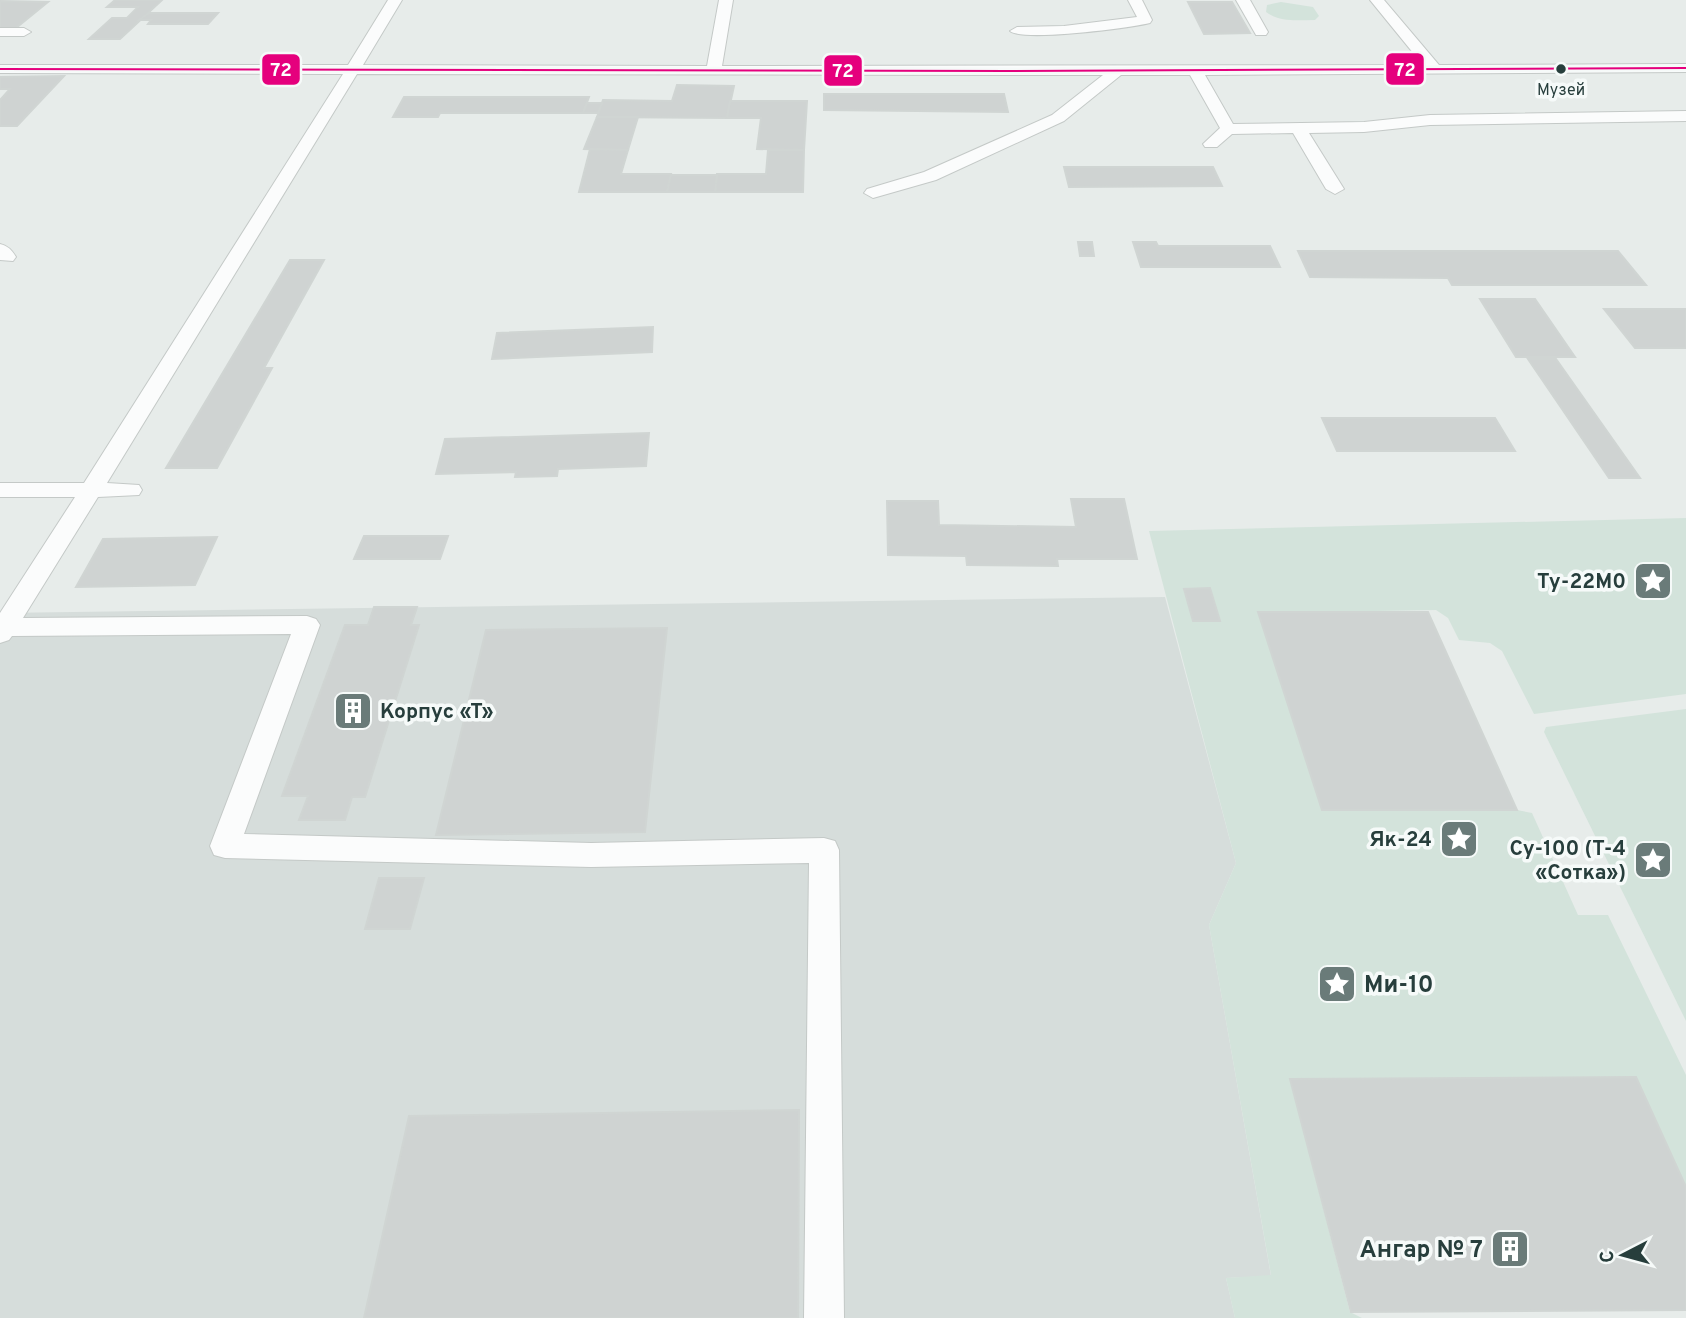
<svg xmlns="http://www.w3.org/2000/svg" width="1686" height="1318" font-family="Overpass,sans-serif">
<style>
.built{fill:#d6dddb}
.green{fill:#d3e3db}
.building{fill:#cfd3d2;stroke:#d0d5d3;stroke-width:2}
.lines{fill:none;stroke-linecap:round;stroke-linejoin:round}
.minor-casing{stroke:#c4c9c7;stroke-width:2}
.minor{fill:#fbfcfc;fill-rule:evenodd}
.bus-1-casing{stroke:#f6faf9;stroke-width:5}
.bus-1{fill:#e5007d;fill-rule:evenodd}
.bus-dot{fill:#273e3c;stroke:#f6faf9;stroke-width:2.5}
.labels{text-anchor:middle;stroke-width:7;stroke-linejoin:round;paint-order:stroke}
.far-bus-label{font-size:16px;fill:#273e3c;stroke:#f6faf9}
.poi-label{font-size:21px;font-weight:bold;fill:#273e3c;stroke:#f6faf9;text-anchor:end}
.near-poi-label{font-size:24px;font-weight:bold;fill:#273e3c;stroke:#f6faf9;text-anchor:start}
.line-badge{stroke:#f6faf9;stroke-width:2.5}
.badge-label{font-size:19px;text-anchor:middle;font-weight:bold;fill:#fff}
</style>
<rect width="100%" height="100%" fill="#e7ecea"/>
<path class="built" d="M 1165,597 L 1236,863 L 1209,925 L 1271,1276 L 1226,1278 L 1235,1318 L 0,1318 L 0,613 Z"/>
<g class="green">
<path d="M 1281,2 L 1313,7 L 1319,16 L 1315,20 C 1298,20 1281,23 1266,12 L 1267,5 Z"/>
<path d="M 1686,518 L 1686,694 L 1534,714 L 1502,651 L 1490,643 L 1459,640 L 1448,618 L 1436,610 L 1259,613 L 1322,810 L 1517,810 L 1532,813 L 1578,915 L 1608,915 L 1686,1075 L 1686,1187 L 1636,1077 L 1290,1079 L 1350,1312 L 1362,1318 L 1235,1318 L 1226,1278 L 1271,1275 L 1209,925 L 1236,863 L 1149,531 Z"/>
<path d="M 1686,709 L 1686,1021 L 1544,732 L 1546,727 Z"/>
</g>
<g class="building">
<path d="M 115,0 L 162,0 L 120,39 L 89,39 L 112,18 L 127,18 L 138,7 L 107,7 Z"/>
<path d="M 0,1 L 48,2 L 16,28 L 0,28 Z"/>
<path d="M 1188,2 L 1232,2 L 1250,33 L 1204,34 Z"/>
<path d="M 149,13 L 218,13 L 208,24 L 148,24 L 151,20 L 139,20 Z"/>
<path d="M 64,76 L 17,126 L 0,126 L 0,100 L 10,89 L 0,89 L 0,77 Z"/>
<path d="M 677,85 L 734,86 L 727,118 L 597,117 L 603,100 L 672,101 Z"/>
<path d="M 824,94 L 1004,94 L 1008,112 L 824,110 Z"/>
<path d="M 404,97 L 589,97 L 583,113 L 440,113 L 438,117 L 393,117 Z"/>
<path d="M 730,101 L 807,101 L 804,150 L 757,149 L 761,118 L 727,118 Z"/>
<path d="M 587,103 L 602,103 L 598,113 L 583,113 Z"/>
<path d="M 597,117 L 638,117 L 628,150 L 584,149 Z"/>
<path d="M 590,149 L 628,150 L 621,174 L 671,174 L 667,192 L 579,192 Z"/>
<path d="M 768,150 L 804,150 L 803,192 L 715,192 L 717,174 L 766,174 Z"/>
<path d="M 1064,167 L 1213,167 L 1222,186 L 1069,187 Z"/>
<path d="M 671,175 L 717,175 L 715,192 L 667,192 Z"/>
<path d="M 1078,242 L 1092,242 L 1094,256 L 1080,256 Z"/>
<path d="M 1133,242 L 1156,242 L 1158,246 L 1270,246 L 1280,267 L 1141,267 Z"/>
<path d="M 1298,251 L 1618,251 L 1646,285 L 1452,285 L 1448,278 L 1310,277 Z"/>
<path d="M 290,260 L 324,260 L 264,368 L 272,368 L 217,468 L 166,468 Z"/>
<path d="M 1480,299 L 1535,299 L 1575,357 L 1516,357 Z"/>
<path d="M 1604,309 L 1686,309 L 1686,348 L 1635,348 Z"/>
<path d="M 653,327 L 652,352 L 492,359 L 497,333 Z"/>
<path d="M 1528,359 L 1556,359 L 1640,478 L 1609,478 Z"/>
<path d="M 1322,418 L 1495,418 L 1515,451 L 1337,451 Z"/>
<path d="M 649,433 L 646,466 L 558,469 L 557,476 L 515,477 L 516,472 L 436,474 L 445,439 Z"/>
<path d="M 1071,499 L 1124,499 L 1137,559 L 1057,559 L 1058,566 L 967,565 L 966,556 L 888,555 L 887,501 L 938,501 L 939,525 L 1076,527 Z"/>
<path d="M 364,536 L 448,536 L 440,559 L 354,559 Z"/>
<path d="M 217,537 L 195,585 L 76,587 L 103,539 Z"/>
<path d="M 1210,588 L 1220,621 L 1193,621 L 1184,589 Z"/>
<path d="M 374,607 L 417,607 L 411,625 L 419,625 L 365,797 L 352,797 L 345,820 L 299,820 L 308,796 L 282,796 L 345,625 L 368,625 Z"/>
<path d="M 1258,612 L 1428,612 L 1517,810 L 1322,810 Z"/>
<path d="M 667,628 L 645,832 L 436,835 L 486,630 Z"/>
<path d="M 379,878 L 424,878 L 410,929 L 365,929 Z"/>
<path d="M 1636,1077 L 1686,1187 L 1686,1310 L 1351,1312 L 1290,1079 Z"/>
<path d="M 799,1110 L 798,1318 L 364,1318 L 409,1116 Z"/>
</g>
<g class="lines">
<defs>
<g id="minor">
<path d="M 388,0 L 402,0 L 363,65 L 707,66 L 719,0 L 733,0 L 722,66 L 1423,65 L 1370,0 L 1384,0 L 1439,65 L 1686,64 L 1686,72 L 1205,75 L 1233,124 L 1364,122 L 1430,115 L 1686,111 L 1686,121 L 1430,125 L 1364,132 L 1309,133 L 1344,189 L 1335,194 L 1326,189 L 1293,133 L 1232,134 L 1217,147 L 1205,147 L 1203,144 L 1220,128 L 1190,75 L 1121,75 L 1064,121 L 936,180 L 873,198 L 864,193 L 867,189 L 924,172 L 1052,115 L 1103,75 L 357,74 L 107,483 L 139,485 L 142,490 L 139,495 L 98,497 L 23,618 L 307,616 L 316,619 L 320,625 L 244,834 L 591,843 L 824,838 L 835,841 L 839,850 L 844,1318 L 804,1318 L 809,863 L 591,867 L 225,858 L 214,855 L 210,846 L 291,634 L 12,636 L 9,640 L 0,643 L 0,613 L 75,497 L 0,497 L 0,483 L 84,483 L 343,74 L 0,73 L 0,65 L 348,65 Z"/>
<path d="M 1128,0 L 1142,0 L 1152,20 L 1150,23 C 1129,28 1023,42 1010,31 L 1017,27 L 1064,26 L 1137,17 Z"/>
<path d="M 1236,0 L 1250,0 L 1268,32 L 1266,35 L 1256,35 Z"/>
<path d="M 0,28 L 24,28 L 31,32 L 24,36 L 0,36 Z"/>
<path d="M 0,244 C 8,246 12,250 16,257 L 13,261 L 0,260 Z"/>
</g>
</defs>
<use href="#minor" class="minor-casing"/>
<use href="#minor" class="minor"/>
<defs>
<path id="bus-1" d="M 1686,67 L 1686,69 L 1011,72 L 0,70 L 0,68 L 1011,70 Z"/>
</defs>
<use href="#bus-1" class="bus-1-casing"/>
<use href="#bus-1" class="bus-1"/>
</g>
<defs>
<symbol id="sight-square" viewBox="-11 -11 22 22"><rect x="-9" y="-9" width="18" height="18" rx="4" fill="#6a7b79" stroke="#f6faf9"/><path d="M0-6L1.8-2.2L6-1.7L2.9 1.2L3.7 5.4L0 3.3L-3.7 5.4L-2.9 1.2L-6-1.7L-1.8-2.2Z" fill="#fff"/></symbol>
<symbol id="building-square" viewBox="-11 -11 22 22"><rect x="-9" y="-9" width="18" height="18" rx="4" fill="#6a7b79" stroke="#f6faf9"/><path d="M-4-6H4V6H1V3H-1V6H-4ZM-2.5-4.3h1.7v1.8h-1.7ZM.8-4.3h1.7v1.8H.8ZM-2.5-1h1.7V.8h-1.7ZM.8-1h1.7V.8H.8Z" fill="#fff"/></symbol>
</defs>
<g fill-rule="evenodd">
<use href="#sight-square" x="1631" y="559" width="44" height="44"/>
<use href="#building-square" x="331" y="689" width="44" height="44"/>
<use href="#sight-square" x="1437" y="817" width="44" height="44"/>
<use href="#sight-square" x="1631" y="838" width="44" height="44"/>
<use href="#sight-square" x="1315" y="962" width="44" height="44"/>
<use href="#building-square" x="1488" y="1227" width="44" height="44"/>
</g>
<circle class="bus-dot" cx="1561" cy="69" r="6"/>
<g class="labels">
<g class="far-bus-label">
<text x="1561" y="95">Музей</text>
</g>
<g class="poi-label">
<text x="1626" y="588">Ту-22М0</text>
<text x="380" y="718" text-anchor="start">Корпус «Т»</text>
<text x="1432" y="846">Як-24</text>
<text x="1626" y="855">Су-100 (Т-4<tspan x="1626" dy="24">«Сотка»)</tspan></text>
</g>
<g class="near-poi-label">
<text x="1364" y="992">Ми-10</text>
<text x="1483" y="1257" text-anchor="end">Ангар № 7</text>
</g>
</g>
<g class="line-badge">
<rect x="1385" y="52" width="40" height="34" rx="7" fill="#e5007d"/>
<rect x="261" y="53" width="40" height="33" rx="7" fill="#e5007d"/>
<rect x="823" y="54" width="40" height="33" rx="7" fill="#e5007d"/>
</g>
<g class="badge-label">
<text x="1405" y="76">72</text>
<text x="281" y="76">72</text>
<text x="843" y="77">72</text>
</g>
<g transform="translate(1623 1255) rotate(264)" stroke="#f6faf9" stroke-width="5" paint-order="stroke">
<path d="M0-5L12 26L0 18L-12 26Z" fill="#273e3c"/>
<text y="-10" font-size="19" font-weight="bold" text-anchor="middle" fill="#273e3c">С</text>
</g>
</svg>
